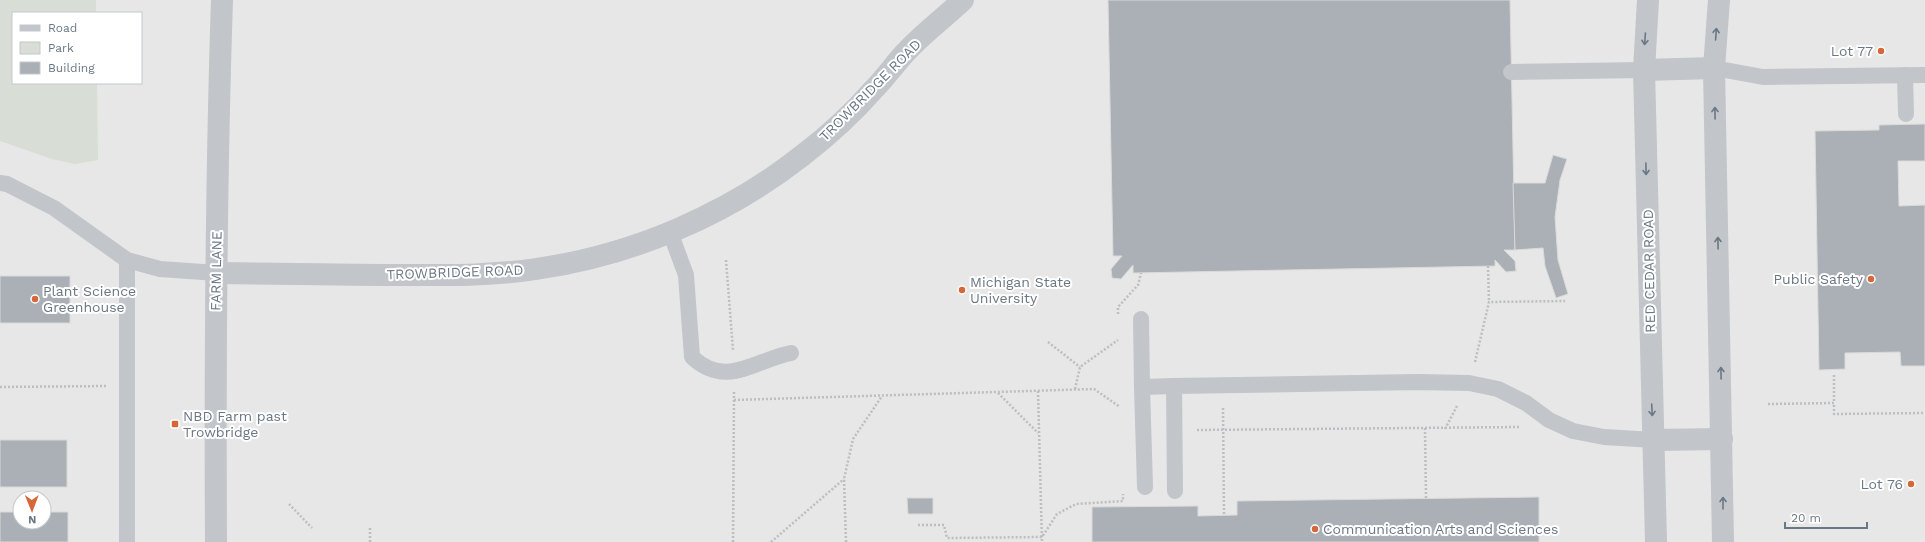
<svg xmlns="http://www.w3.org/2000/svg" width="1925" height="542" font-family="'Work Sans',sans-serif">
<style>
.built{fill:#e6e7e6;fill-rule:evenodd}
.green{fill:#d8ddd5}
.building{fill:#aab0b6;stroke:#dadad8}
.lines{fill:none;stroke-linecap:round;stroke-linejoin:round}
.path{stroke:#bcbec1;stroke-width:2.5;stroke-dasharray:2 2;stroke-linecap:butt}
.service{stroke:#c2c5c9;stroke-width:16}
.minor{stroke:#c2c5c9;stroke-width:22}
.tertiary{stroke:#c2c5c9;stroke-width:22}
.oneway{stroke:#6a7784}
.poi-dot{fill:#d56839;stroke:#fff;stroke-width:1.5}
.labels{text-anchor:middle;stroke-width:4;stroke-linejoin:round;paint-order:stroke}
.poi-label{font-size:14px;fill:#6a7784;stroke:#fff;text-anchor:start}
.street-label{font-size:14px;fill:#6a7784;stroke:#fff}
</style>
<rect width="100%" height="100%" fill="#f8f8f6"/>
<path class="built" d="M 0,0 L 1925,0 L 1925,542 L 0,542 ZM 13,13 L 141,13 L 141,83 L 13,83 ZM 20,498 L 44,498 L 44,522 L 20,522 Z"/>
<path class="green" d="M 0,0 L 96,0 L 96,13 L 13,13 L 13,83 L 97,83 L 98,160 L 75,164 L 52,159 L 0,141 Z"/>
<g class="building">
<path d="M 1108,0 L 1510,0 L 1515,250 L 1504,250 L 1515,261 L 1516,271 L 1506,272 L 1495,260 L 1495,266 L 1133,273 L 1133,265 L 1121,279 L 1112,278 L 1111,269 L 1122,256 L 1113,256 Z"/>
<path d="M 1925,124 L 1925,161 L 1898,161 L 1899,206 L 1925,205 L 1925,366 L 1901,366 L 1900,352 L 1845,353 L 1845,369 L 1819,370 L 1815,131 L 1879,130 L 1879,125 Z"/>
<path d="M 1553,155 L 1567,159 L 1560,180 L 1555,217 L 1558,260 L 1568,294 L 1556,298 L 1545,266 L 1543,248 L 1515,250 L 1513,183 L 1545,183 Z"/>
<rect x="0" y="276" width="70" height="47"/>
<rect x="0" y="440" width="67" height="47"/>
<path d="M 1539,497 L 1539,542 L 1092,542 L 1092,507 L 1198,506 L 1198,516 L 1237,515 L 1237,501 Z"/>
<path d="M 907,498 L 933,498 L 933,514 L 908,514 Z"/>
<path d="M 0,512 L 20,512 L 20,522 L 44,522 L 44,512 L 68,512 L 68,542 L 0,542 Z"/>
</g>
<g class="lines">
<g class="path">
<path d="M 726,260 L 733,350"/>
<path d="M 1488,266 L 1489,302"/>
<path d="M 1118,314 L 1118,307 L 1138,285 L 1141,273"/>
<path d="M 1048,342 L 1080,367"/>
<path d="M 1475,362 L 1489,302 L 1565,301"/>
<path d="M 1834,375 L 1834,403"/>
<path d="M 0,387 L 106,386"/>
<path d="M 1075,389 L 1080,367 L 1118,340"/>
<path d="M 1038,391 L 1042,542"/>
<path d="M 998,393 L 1038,433"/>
<path d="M 734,400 L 1094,389 L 1120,407"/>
<path d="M 1768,404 L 1834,403 L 1834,414 L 1925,413"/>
<path d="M 1223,408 L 1224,516"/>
<path d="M 1425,428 L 1426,498"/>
<path d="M 1445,429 L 1457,406"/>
<path d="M 1197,430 L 1519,427"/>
<path d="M 289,504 L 312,528"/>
<path d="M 918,525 L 944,525 L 947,538 L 1042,537 L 1057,514 L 1076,504 L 1123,501 L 1123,494"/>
<path d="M 370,542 L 370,527"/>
<path d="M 733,542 L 734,392"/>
<path d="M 771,542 L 844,479"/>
<path d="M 846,542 L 844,479 L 853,439 L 882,396"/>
</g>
<g class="service">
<path d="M 1714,68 L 1763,77 L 1925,75"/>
<path d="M 1511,72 L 1644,70"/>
<path d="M 1905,75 L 1906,114"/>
<path d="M 0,183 L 7,184 L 54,208 L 127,260 L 160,269 L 217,273"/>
<path d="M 670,232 L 686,275 L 692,357 C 726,389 755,360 791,353"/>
<path d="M 1141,319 L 1142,387 L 1174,386"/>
<path d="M 1142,387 L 1145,487"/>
<path d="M 1175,491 L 1174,386 L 1417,382 L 1469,383 L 1498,389 L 1526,403 L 1549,420 L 1573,431 L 1604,437 L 1654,440"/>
<path d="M 127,542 L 127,260"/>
</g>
<path class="minor" d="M 217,273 C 277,274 337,275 398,275 C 444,275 490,276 536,269 C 633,255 727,215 803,155 C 829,135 853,113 874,89 C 885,78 894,65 904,54 C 922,34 944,18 963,0"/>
<g class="tertiary">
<path d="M 1648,0 L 1644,70 L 1656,542"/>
<path d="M 1719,0 L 1714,68 L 1723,542"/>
<path d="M 1644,70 L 1714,68"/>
<path d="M 1654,440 L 1722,439"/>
<path d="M 216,542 C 215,361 216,181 222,0"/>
</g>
</g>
<defs><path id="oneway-shaft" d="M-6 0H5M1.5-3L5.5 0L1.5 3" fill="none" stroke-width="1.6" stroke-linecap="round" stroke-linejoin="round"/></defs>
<g class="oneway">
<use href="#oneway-shaft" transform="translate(1716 34) rotate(-86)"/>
<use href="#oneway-shaft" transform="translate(1645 39) rotate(94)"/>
<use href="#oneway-shaft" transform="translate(1715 113) rotate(-91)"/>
<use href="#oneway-shaft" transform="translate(1646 169) rotate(89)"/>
<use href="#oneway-shaft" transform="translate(1718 243) rotate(-91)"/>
<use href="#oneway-shaft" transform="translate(1721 373) rotate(-91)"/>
<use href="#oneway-shaft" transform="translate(1652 410) rotate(87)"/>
<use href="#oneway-shaft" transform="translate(1723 503) rotate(-90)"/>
</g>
<g class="poi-dot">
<circle cx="1881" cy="51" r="4"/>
<circle cx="1871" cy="279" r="4"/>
<circle cx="962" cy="290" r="4"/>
<circle cx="35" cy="299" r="4"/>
<rect x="171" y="420" width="8" height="8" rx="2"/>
<circle cx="1911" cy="484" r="4"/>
<circle cx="1315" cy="529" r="4"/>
</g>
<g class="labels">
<g class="poi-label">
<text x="1873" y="56" text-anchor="end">Lot 77</text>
<text x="1863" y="284" text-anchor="end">Public Safety</text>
<text x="970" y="287">Michigan State<tspan x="970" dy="16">University</tspan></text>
<text x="43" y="296">Plant Science<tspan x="43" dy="16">Greenhouse</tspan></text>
<text x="183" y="421">NBD Farm past<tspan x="183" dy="16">Trowbridge</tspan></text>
<text x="1903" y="489" text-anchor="end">Lot 76</text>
<text x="1323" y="534">Communication Arts and Sciences</text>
</g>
<g class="street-label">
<text transform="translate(870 90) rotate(-45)" y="5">TROWBRIDGE ROAD</text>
<text transform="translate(216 271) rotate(-89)" y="5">FARM LANE</text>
<text transform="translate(1649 271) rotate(-91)" y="5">RED CEDAR ROAD</text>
<text transform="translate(455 272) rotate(-2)" y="5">TROWBRIDGE ROAD</text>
</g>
</g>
<rect x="12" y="12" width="130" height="72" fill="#ffffff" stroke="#c3c9ce"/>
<rect x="20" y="25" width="20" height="6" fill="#c2c5c9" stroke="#c3c9ce"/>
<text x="48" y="32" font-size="12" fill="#6a7784">Road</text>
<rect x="20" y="42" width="20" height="12" fill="#d8ddd5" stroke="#c3c9ce"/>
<text x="48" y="52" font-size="12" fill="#6a7784">Park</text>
<rect x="20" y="62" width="20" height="12" fill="#aab0b6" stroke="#c3c9ce"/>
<text x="48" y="72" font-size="12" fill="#6a7784">Building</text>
<g transform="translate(32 510) rotate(179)"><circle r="19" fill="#ffffff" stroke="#c3c9ce"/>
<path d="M0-3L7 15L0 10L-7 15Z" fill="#d56839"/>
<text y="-6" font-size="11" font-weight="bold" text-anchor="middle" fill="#6a7784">N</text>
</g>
<path d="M1785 522v6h82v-6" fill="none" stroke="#6a7784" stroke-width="2"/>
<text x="1791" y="522" font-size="12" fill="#6a7784" stroke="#ffffff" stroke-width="3" paint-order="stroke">20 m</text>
</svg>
